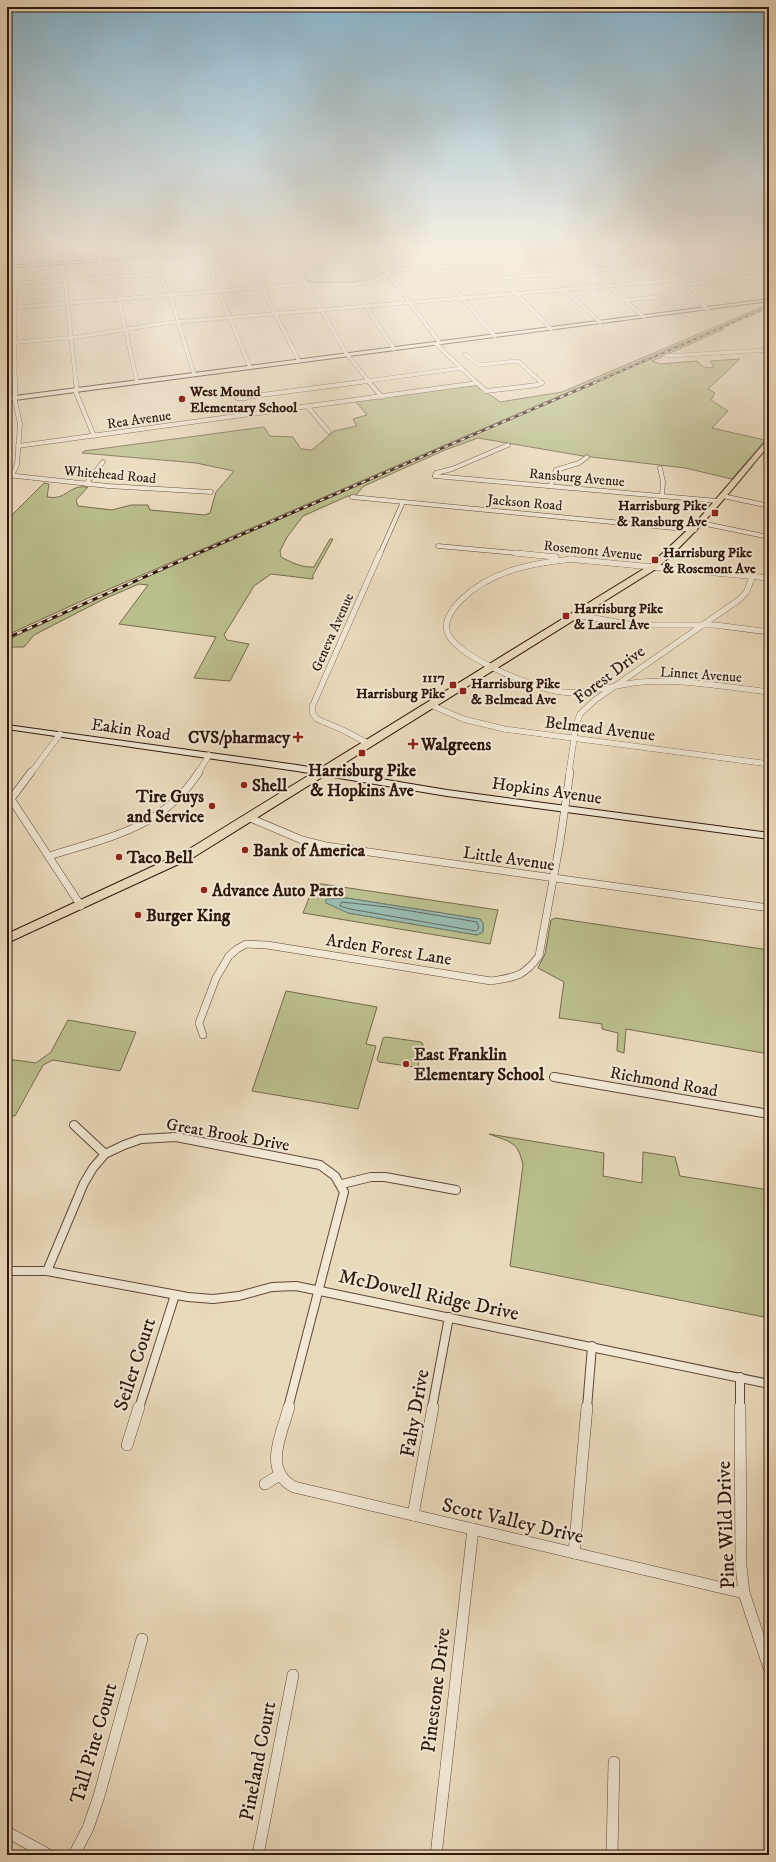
<svg xmlns="http://www.w3.org/2000/svg" width="776" height="1862" font-family="'IM FELL DW Pica',serif">
<style>
.green{fill:#bbbe8d;stroke:#756a4d;fill-rule:evenodd}
.water{fill:#98bbaf;stroke:#6e796e}
.lines{fill:none;stroke-linecap:round;stroke-linejoin:round}
.shore{stroke:#64695e;stroke-width:1}
.street-far5-casing{stroke:#5e4839;stroke-width:4}
.street-far4-casing{stroke:#5e4839;stroke-width:5}
.street-far3-casing{stroke:#5e4839;stroke-width:6}
.street-far2-casing{stroke:#5e4839;stroke-width:8}
.street-far1-casing{stroke:#5e4839;stroke-width:10}
.street-casing{stroke:#5e4839;stroke-width:12}
.secondary-casing{stroke:#2f170d;stroke-width:2}
.primary-casing{stroke:#2f170d;stroke-width:2}
.street-far5{stroke:#f1e7d3;stroke-width:3.5}
.street-far4{stroke:#f1e7d3;stroke-width:4}
.street-far3{stroke:#f1e7d3;stroke-width:5.5}
.street-far2{stroke:#f1e7d3;stroke-width:7}
.street-far1{stroke:#f1e7d3;stroke-width:8}
.street{stroke:#f1e7d3;stroke-width:11}
.secondary{fill:#f1e7d3;fill-rule:evenodd}
.primary{fill:#eadabc;fill-rule:evenodd}
.rail-far2-casing{stroke:#2f170d;stroke-width:1.5}
.rail-far1-casing{stroke:#2f170d;stroke-width:2.5}
.rail-casing{stroke:#2f170d;stroke-width:3}
.rail-far2{stroke:#f1e7d3;stroke-width:1;stroke-dasharray:3.5;stroke-linecap:butt}
.rail-far1{stroke:#f1e7d3;stroke-width:1.5;stroke-dasharray:4.5;stroke-linecap:butt}
.rail{stroke:#f1e7d3;stroke-width:2;stroke-dasharray:5.5;stroke-linecap:butt}
.poi-dot{fill:#8f2418;stroke:#f1e7d3;stroke-width:1.5}
.labels{text-anchor:middle;stroke-width:4;stroke-linejoin:round;paint-order:stroke}
.far-poi-label{font-size:14px;font-weight:bold;fill:#2f170d;stroke:#f1e7d3;text-anchor:start}
.far-street-label{font-size:14px;fill:#2f170d;stroke:#f1e7d3}
.street-label{font-size:17px;fill:#2f170d;stroke:#f1e7d3}
.poi-label{font-size:17px;font-weight:bold;fill:#2f170d;stroke:#f1e7d3;text-anchor:start}
.near-street-label{font-size:20px;fill:#2f170d;stroke:#f1e7d3}
</style>
<rect width="100%" height="100%" fill="#eadabc"/>
<filter id="stains"><feTurbulence type="fractalNoise" baseFrequency=".005" numOctaves="4"/><feColorMatrix values="0 0 0 0 .2 0 0 0 0 .09 0 0 0 0 .02 0 0 0 .5 -.17"/></filter>
<radialGradient id="worn" r=".72"><stop offset=".6" stop-color="#630" stop-opacity="0"/><stop offset="1" stop-color="#630" stop-opacity=".3"/></radialGradient>
<g class="green">
<path d="M 344,251 L 345,253 L 365,252 L 382,271 L 381,275 L 373,280 L 364,281 L 309,283 L 304,274 C 308,260 324,261 335,262 L 336,252 Z"/>
<path d="M 769,304 L 741,318 L 86,599 L 7,635 L 7,520 L 44,483 L 49,484 L 47,497 C 67,501 68,484 88,487 L 76,500 L 78,506 L 112,510 L 131,505 L 148,505 L 150,510 L 205,515 L 210,513 L 216,492 L 234,471 L 196,463 L 82,453 L 84,451 L 264,427 L 270,436 L 293,437 L 301,449 L 312,450 L 334,431 L 357,426 L 353,419 L 367,415 L 355,401 L 476,385 C 483,392 492,395 500,402 L 562,392 Z"/>
<path d="M 722,328 L 724,329 L 652,361 L 660,364 L 697,361 C 703,367 706,369 714,367 L 710,361 L 740,359 L 708,389 L 715,393 L 711,400 L 728,411 L 712,428 L 765,440 L 732,479 L 685,468 L 583,456 L 478,438 L 445,450 L 364,486 L 355,496 L 348,496 L 303,516 L 287,537 L 280,551 L 281,557 C 291,562 302,568 314,567 L 330,539 L 333,539 L 313,575 L 313,579 L 271,574 L 254,586 L 224,635 L 227,640 L 249,644 L 230,681 L 194,678 L 216,637 L 119,624 L 148,585 L 139,584 L 104,599 L 34,635 L 24,647 L 13,647 L 7,651 L 7,640 L 142,579 Z"/>
<path d="M 315,883 L 498,910 L 490,944 L 303,913 ZM 346,898 L 480,919 L 483,923 L 483,932 L 477,935 L 348,913 Z"/>
<path d="M 555,918 L 769,950 L 769,1054 L 626,1029 L 624,1053 L 617,1051 L 618,1033 L 602,1029 L 602,1024 L 559,1018 L 564,982 L 538,968 L 545,954 L 551,920 Z"/>
<path d="M 286,991 L 377,1007 L 366,1044 L 376,1046 L 358,1109 L 252,1091 Z"/>
<path d="M 68,1020 L 136,1032 L 120,1071 L 53,1060 L 43,1065 L 15,1116 L 7,1115 L 7,1059 L 36,1063 L 51,1052 Z"/>
<path d="M 386,1037 L 421,1042 L 423,1044 L 418,1066 L 415,1067 L 379,1062 L 377,1060 L 383,1038 Z"/>
<path d="M 489,1134 L 604,1153 L 603,1176 L 642,1183 L 643,1152 L 675,1157 L 680,1176 L 769,1190 L 769,1318 L 510,1266 L 523,1165 C 518,1141 510,1142 489,1134 Z"/>
</g>
<path class="water" d="M 346,898 L 480,919 L 483,923 L 483,932 L 477,935 L 348,913 L 326,903 L 326,899 Z"/>
<g class="lines">
<path class="shore" d="M 342,902 L 387,907 L 477,922 L 479,928 L 476,931 L 350,909 L 340,906 Z"/>
<defs>
<g id="street-far5">
<path d="M 103,248 L 99,261 L 102,280 L 118,296 L 137,382"/>
<path d="M 157,248 L 154,257 L 159,274 L 170,295 L 194,374"/>
<path d="M 312,248 L 317,256 L 314,261 L 302,271 L 302,277 L 346,353 L 370,383"/>
<path d="M 365,248 L 386,271 L 440,343"/>
<path d="M 419,248 L 495,336"/>
<path d="M 472,248 L 551,329"/>
<path d="M 549,248 L 593,287"/>
<path d="M 592,248 L 636,283"/>
<path d="M 259,249 L 265,262 L 257,274 L 257,277 L 299,361"/>
<path d="M 474,249 L 493,248"/>
<path d="M 207,253 L 213,269 L 214,280 L 250,367"/>
<path d="M 187,254 L 189,248"/>
<path d="M 653,257 L 746,248"/>
<path d="M 658,262 L 707,309"/>
<path d="M 744,262 L 761,276"/>
<path d="M 34,265 L 43,248"/>
<path d="M 14,267 L 15,383"/>
<path d="M 386,271 L 646,251"/>
<path d="M 668,272 L 769,259"/>
<path d="M 502,278 L 661,265"/>
<path d="M 65,281 L 76,383"/>
<path d="M 7,284 L 159,274"/>
<path d="M 351,284 L 394,349"/>
<path d="M 683,285 L 769,275"/>
<path d="M 608,286 L 644,317"/>
<path d="M 565,290 L 600,322"/>
<path d="M 625,300 L 660,297"/>
<path d="M 7,308 C 102,300 198,293 293,285 C 325,283 359,291 388,274"/>
<path d="M 7,325 L 15,324"/>
<path d="M 7,343 L 78,337 L 165,323 L 677,280"/>
<path d="M 436,344 L 477,383"/>
<path d="M 465,354 L 480,365 L 518,361 L 542,383"/>
<path d="M 666,356 L 769,350"/>
<path d="M 7,362 L 16,362"/>
<path d="M 7,380 L 16,379"/>
<path d="M 353,383 L 462,368"/>
</g>
<g id="street-far4">
<path d="M 76,382 L 77,390"/>
<path d="M 369,382 L 382,397"/>
<path d="M 476,382 L 486,391 L 537,385 L 542,383 L 540,382"/>
<path d="M 75,390 L 94,436"/>
<path d="M 243,395 L 246,398 L 237,398 Z"/>
<path d="M 246,397 L 361,382"/>
<path d="M 308,407 L 329,432"/>
<path d="M 18,446 L 477,383"/>
<path d="M 660,468 L 663,482 L 662,496"/>
<path d="M 7,475 L 108,486 L 211,492"/>
<path d="M 435,476 L 718,501"/>
<path d="M 435,476 L 436,473 L 452,469 L 508,445"/>
<path d="M 86,484 L 103,462"/>
<path d="M 7,485 L 17,465 L 20,424 L 15,401 L 15,382"/>
<path d="M 551,485 L 556,470 L 579,463 L 587,457"/>
<path d="M 723,496 L 769,506"/>
<path d="M 352,497 L 695,530"/>
<path d="M 701,523 L 769,537"/>
<path d="M 438,546 L 526,554"/>
<path d="M 380,554 L 403,502"/>
</g>
<g id="street-far3">
<path d="M 515,553 L 556,557"/>
<path d="M 568,559 L 769,578"/>
<path d="M 573,559 C 533,563 492,570 462,599 C 454,607 444,619 447,631 C 453,656 538,690 562,692 C 589,695 615,684 642,682 C 685,679 727,687 769,692"/>
<path d="M 577,615 L 633,625 L 715,625 L 769,632"/>
<path d="M 431,705 L 463,719 L 504,729 L 769,764"/>
<path d="M 369,744 L 345,731 L 317,719 L 313,714 L 312,707 L 380,553"/>
<path d="M 31,773 L 60,734"/>
<path d="M 198,773 L 209,755"/>
<path d="M 569,773 L 576,725 L 580,714 L 595,700 L 740,599 L 747,591 L 752,577"/>
</g>
<g id="street-far2">
<path d="M 31,772 L 11,799 L 81,906"/>
<path d="M 250,818 L 302,840 L 326,846 L 769,908"/>
<path d="M 49,856 C 109,837 162,829 199,772"/>
<path d="M 203,1035 L 199,1023 L 216,978 L 229,956 L 237,949 L 246,944 L 267,945 L 491,981 C 516,977 523,977 539,956 L 560,842 L 570,772"/>
</g>
<g id="street-far1">
<path d="M 554,1077 L 769,1114"/>
<path d="M 74,1125 L 105,1154"/>
<path d="M 342,1184 L 371,1177 L 385,1177 L 456,1190"/>
<path d="M 7,1271 L 47,1271 L 188,1297 L 213,1299 L 239,1296 L 272,1287 L 296,1286 L 769,1384"/>
<path d="M 47,1271 L 84,1183 L 93,1168 L 105,1154 L 124,1145 L 141,1139 L 176,1137 L 320,1165 L 335,1176 L 344,1192 L 288,1408"/>
<path d="M 740,1377 L 740,1408"/>
<path d="M 139,1408 L 175,1295"/>
<path d="M 432,1408 L 449,1317"/>
<path d="M 587,1408 L 592,1346"/>
</g>
<g id="street">
<path d="M 289,1407 C 282,1434 262,1470 294,1487 L 744,1593"/>
<path d="M 740,1407 L 741,1566 L 744,1593 L 769,1668"/>
<path d="M 127,1445 L 139,1407"/>
<path d="M 265,1484 L 278,1476"/>
<path d="M 413,1515 L 433,1407"/>
<path d="M 574,1553 L 587,1407"/>
<path d="M 7,1832 L 49,1855"/>
<path d="M 74,1855 L 88,1828 L 99,1796 L 142,1639"/>
<path d="M 258,1855 L 293,1675"/>
<path d="M 436,1855 L 473,1529"/>
<path d="M 612,1855 L 614,1762"/>
</g>
<g id="secondary">
<path d="M 263,248 L 278,248 L 7,268 L 7,266 Z"/>
<path d="M 769,299 L 769,301 L 7,401 L 7,397 Z"/>
<path d="M 7,725 L 297,765 L 447,790 L 769,833 L 769,839 L 447,796 L 297,771 L 7,729 Z"/>
</g>
<path id="primary" d="M 769,439 L 769,445 C 733,488 699,532 656,569 L 194,857 L 7,943 L 7,934 L 186,851 L 650,565 L 697,521 L 767,440 Z"/>
</defs>
<use href="#street-far5" class="street-far5-casing"/>
<use href="#street-far4" class="street-far4-casing"/>
<use href="#street-far3" class="street-far3-casing"/>
<use href="#street-far2" class="street-far2-casing"/>
<use href="#street-far1" class="street-far1-casing"/>
<use href="#street" class="street-casing"/>
<use href="#secondary" class="secondary-casing"/>
<use href="#primary" class="primary-casing"/>
<use href="#street-far5" class="street-far5"/>
<use href="#street-far4" class="street-far4"/>
<use href="#street-far3" class="street-far3"/>
<use href="#street-far2" class="street-far2"/>
<use href="#street-far1" class="street-far1"/>
<use href="#street" class="street"/>
<use href="#secondary" class="secondary"/>
<use href="#primary" class="primary"/>
<defs>
<path id="rail-far2" d="M 594,383 L 769,307"/>
<path id="rail-far1" d="M 196,554 L 596,382"/>
<path id="rail" d="M 7,638 L 198,553"/>
</defs>
<use href="#rail-far2" class="rail-far2-casing"/>
<use href="#rail-far1" class="rail-far1-casing"/>
<use href="#rail" class="rail-casing"/>
<use href="#rail-far2" class="rail-far2"/>
<use href="#rail-far1" class="rail-far1"/>
<use href="#rail" class="rail"/>
</g>
<linearGradient id="sky" x2="0" y2="1"><stop stop-color="#88b7d1"/><stop offset="0.49" stop-color="#f6eee1"/><stop offset="1" stop-color="#f6eee1" stop-opacity="0"/></linearGradient>
<rect width="776" height="508" fill="url(#sky)"/>
<g class="poi-dot">
<circle cx="182" cy="399" r="4"/>
<rect x="711" y="509" width="8" height="8" rx="2"/>
<rect x="651" y="556" width="8" height="8" rx="2"/>
<rect x="562" y="612" width="8" height="8" rx="2"/>
<rect x="449" y="681" width="8" height="8" rx="2"/>
<rect x="459" y="687" width="8" height="8" rx="2"/>
<path d="M296 731h4v4h4v4h-4v4h-4v-4h-4v-4h4z"/>
<path d="M411 738h4v4h4v4h-4v4h-4v-4h-4v-4h4z"/>
<rect x="358" y="749" width="8" height="8" rx="2"/>
<circle cx="244" cy="785" r="4"/>
<circle cx="212" cy="806" r="4"/>
<circle cx="245" cy="850" r="4"/>
<circle cx="119" cy="857" r="4"/>
<circle cx="204" cy="890" r="4"/>
<circle cx="138" cy="915" r="4"/>
<circle cx="406" cy="1064" r="4"/>
</g>
<g class="labels">
<g class="far-poi-label">
<text x="190" y="396">West Mound<tspan x="190" dy="16">Elementary School</tspan></text>
<text x="707" y="510" text-anchor="end">Harrisburg Pike<tspan x="707" dy="16">&amp; Ransburg Ave</tspan></text>
<text x="663" y="557">Harrisburg Pike<tspan x="663" dy="16">&amp; Rosemont Ave</tspan></text>
<text x="574" y="613">Harrisburg Pike<tspan x="574" dy="16">&amp; Laurel Ave</tspan></text>
<text x="445" y="682" text-anchor="end">1117<tspan x="445" dy="16">Harrisburg Pike</tspan></text>
<text x="471" y="688">Harrisburg Pike<tspan x="471" dy="16">&amp; Belmead Ave</tspan></text>
</g>
<g class="far-street-label">
<text transform="translate(139 419) rotate(-8)" y="5">Rea Avenue</text>
<text transform="translate(110 474) rotate(5)" y="5">Whitehead Road</text>
<text transform="translate(577 477) rotate(5)" y="5">Ransburg Avenue</text>
<text transform="translate(525 502) rotate(5)" y="5">Jackson Road</text>
<text transform="translate(593 550) rotate(6)" y="5">Rosemont Avenue</text>
<text transform="translate(332 632) rotate(-66)" y="5">Geneva Avenue</text>
<text transform="translate(701 674) rotate(4)" y="5">Linnet Avenue</text>
</g>
<g class="street-label">
<text transform="translate(609 674) rotate(-37)" y="6">Forest Drive</text>
<text transform="translate(600 728) rotate(7)" y="6">Belmead Avenue</text>
<text transform="translate(131 729) rotate(8)" y="6">Eakin Road</text>
<text transform="translate(547 790) rotate(8)" y="6">Hopkins Avenue</text>
<text transform="translate(509 858) rotate(8)" y="6">Little Avenue</text>
<text transform="translate(389 949) rotate(9)" y="6">Arden Forest Lane</text>
<text transform="translate(664 1081) rotate(10)" y="6">Richmond Road</text>
<text transform="translate(228 1134) rotate(10)" y="6">Great Brook Drive</text>
</g>
<g class="poi-label">
<text x="290" y="743" text-anchor="end">CVS/pharmacy</text>
<text x="421" y="750">Walgreens</text>
<text x="362" y="776" text-anchor="middle">Harrisburg Pike<tspan x="362" dy="20">&amp; Hopkins Ave</tspan></text>
<text x="252" y="791">Shell</text>
<text x="204" y="802" text-anchor="end">Tire Guys<tspan x="204" dy="20">and Service</tspan></text>
<text x="253" y="856">Bank of America</text>
<text x="127" y="863">Taco Bell</text>
<text x="212" y="896">Advance Auto Parts</text>
<text x="146" y="921">Burger King</text>
<text x="414" y="1060">East Franklin<tspan x="414" dy="20">Elementary School</tspan></text>
</g>
<g class="near-street-label">
<text transform="translate(429 1294) rotate(12)" y="7">McDowell Ridge Drive</text>
<text transform="translate(134 1364) rotate(-72)" y="7">Seiler Court</text>
<text transform="translate(414 1413) rotate(-80)" y="7">Fahy Drive</text>
<text transform="translate(513 1520) rotate(13)" y="7">Scott Valley Drive</text>
<text transform="translate(725 1525) rotate(-92)" y="7">Pine Wild Drive</text>
<text transform="translate(435 1690) rotate(-83)" y="7">Pinestone Drive</text>
<text transform="translate(93 1743) rotate(-74)" y="7">Tall Pine Court</text>
<text transform="translate(257 1761) rotate(-79)" y="7">Pineland Court</text>
</g>
</g>
<rect width="776" height="1862" fill="none" stroke="#eadabc" stroke-width="24"/>
<rect x="8" y="8" width="760" height="1846" fill="none" stroke="#2f170d" stroke-width="2"/>
<rect x="12" y="12" width="752" height="1838" fill="none" stroke="#2f170d"/>
<rect width="100%" height="100%" filter="url(#stains)"/>
<rect width="100%" height="100%" fill="url(#worn)"/>
</svg>
